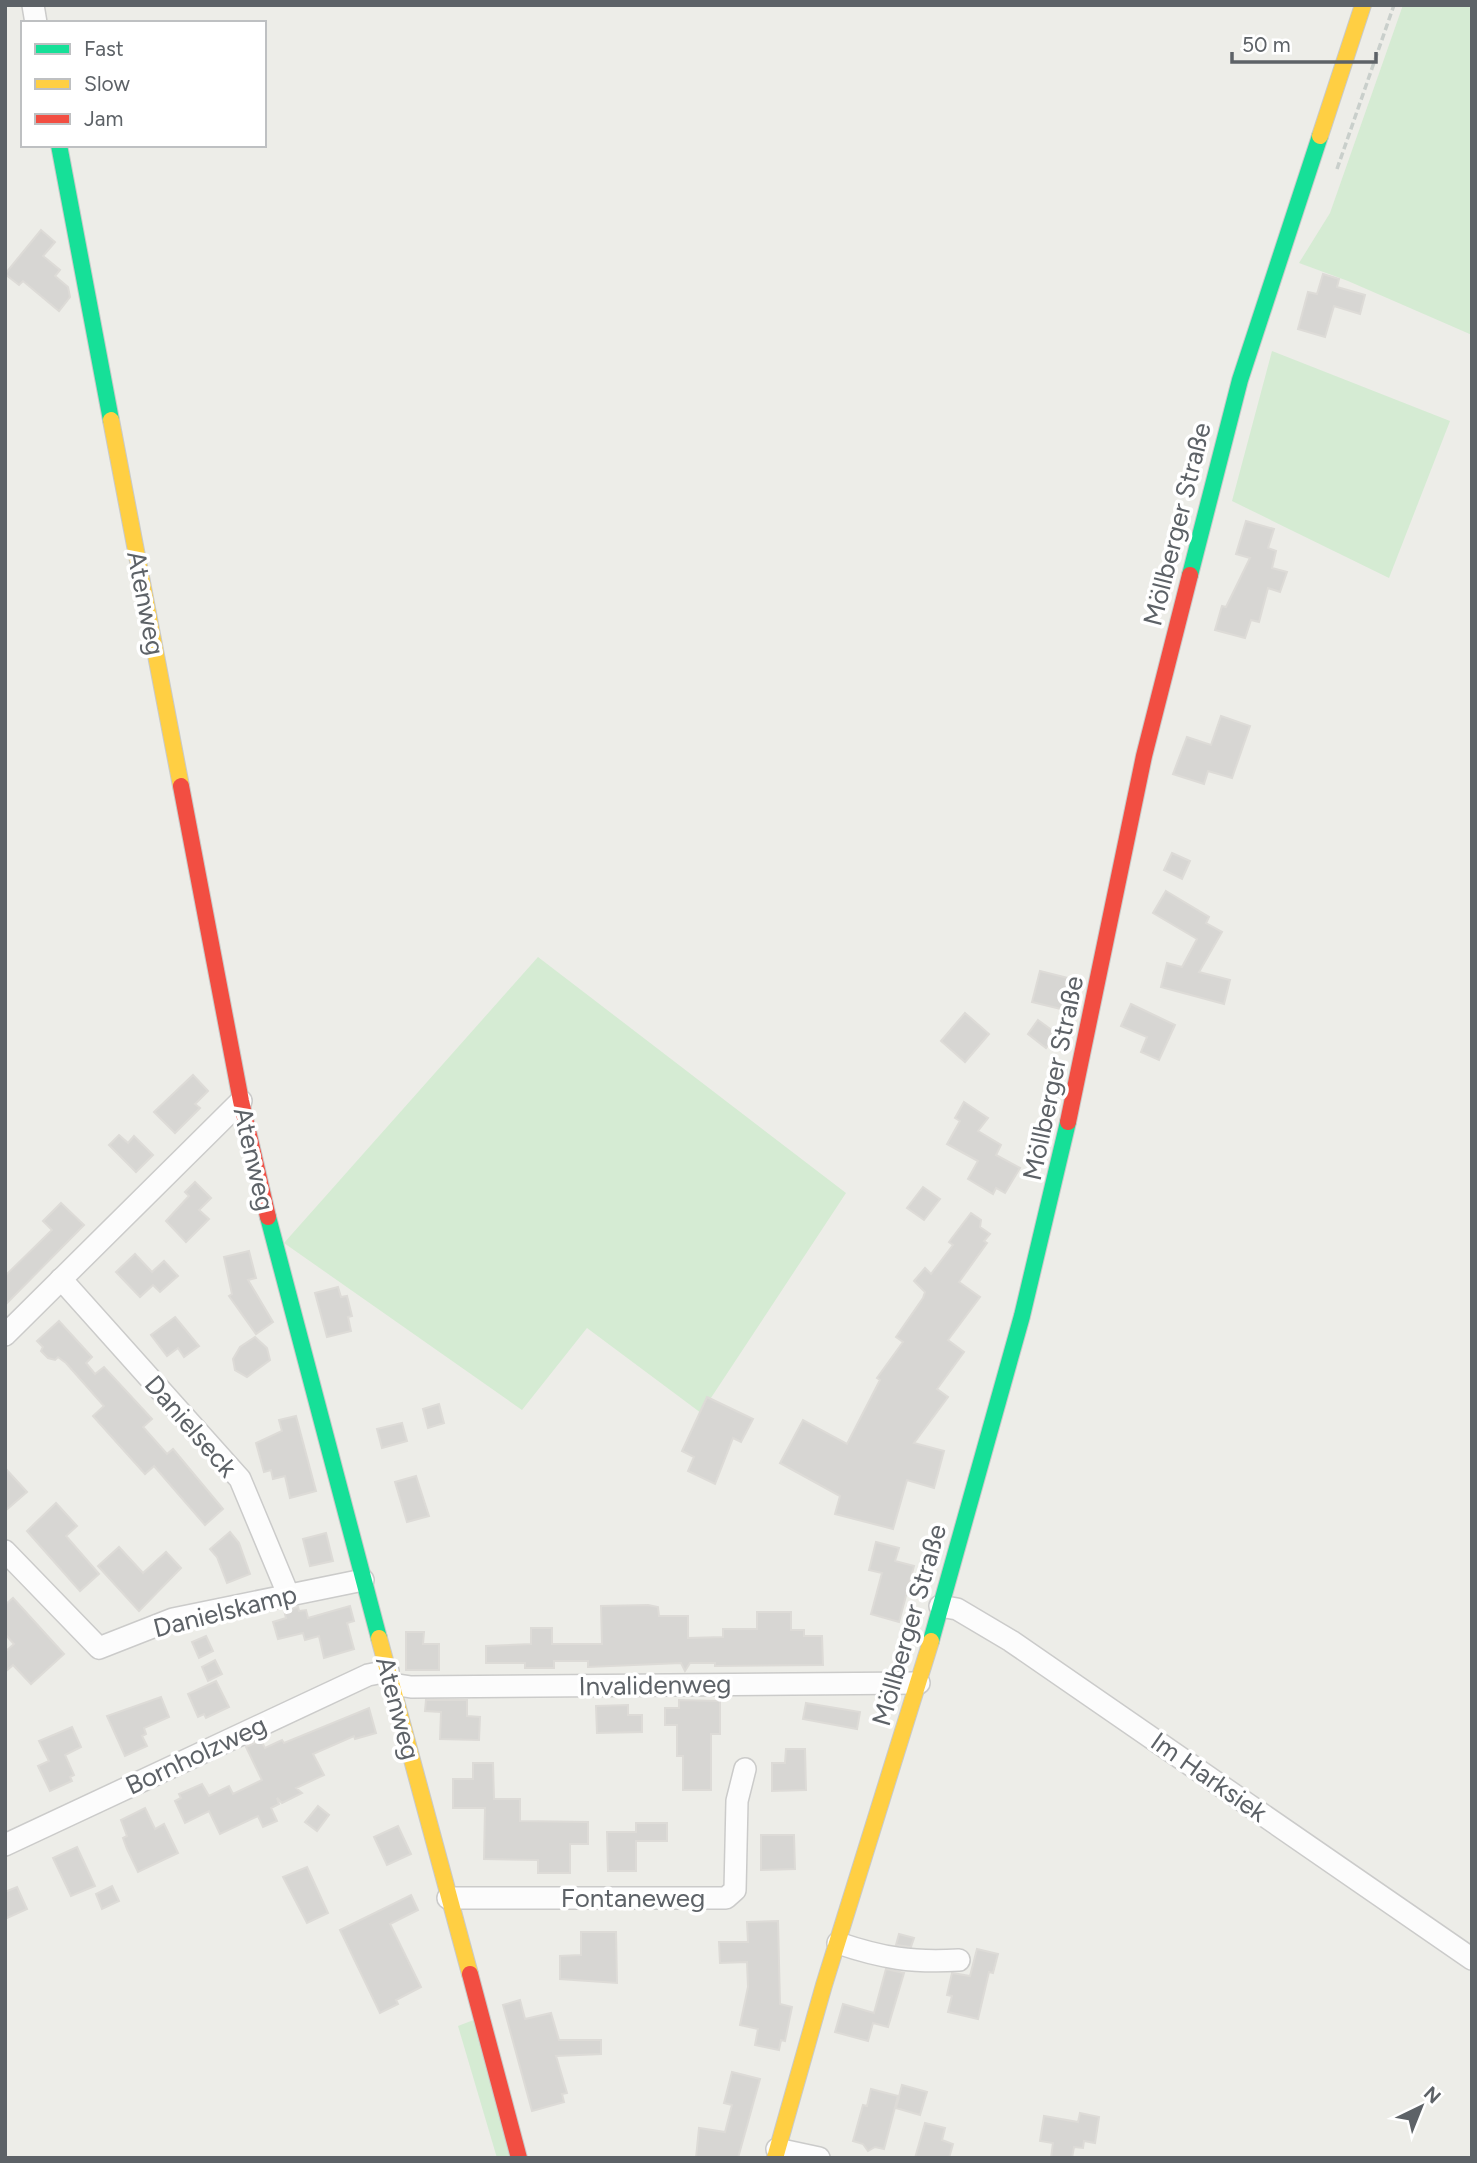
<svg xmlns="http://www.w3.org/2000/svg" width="1477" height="2163" font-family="Figtree,sans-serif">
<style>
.green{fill:#d5ebd3}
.building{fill:#d7d6d3;stroke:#dddbd7;stroke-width:2}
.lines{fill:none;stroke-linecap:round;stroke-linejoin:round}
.street-casing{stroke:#cbcbca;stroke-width:24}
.fast-casing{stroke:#c9cac9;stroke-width:18}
.slow-casing{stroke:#c9cac9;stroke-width:18}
.jam-casing{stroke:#c9cac9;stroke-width:18}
.path{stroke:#c9cfcb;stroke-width:3.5;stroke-dasharray:7 3.5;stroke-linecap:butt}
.street{stroke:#fcfcfc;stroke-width:21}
.fast{stroke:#16e098;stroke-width:16}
.slow{stroke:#ffcf43;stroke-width:16}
.jam{stroke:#f24e42;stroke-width:16}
.labels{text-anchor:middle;stroke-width:7;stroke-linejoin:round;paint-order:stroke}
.street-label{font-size:26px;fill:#5d6267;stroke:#fff}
</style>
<rect width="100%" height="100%" fill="#edede8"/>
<g class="green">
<path d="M 1403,5 L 1472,5 L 1472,335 L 1348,281 L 1299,263 L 1330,213 Z"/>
<path d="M 1272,351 L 1450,421 L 1389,578 L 1232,501 Z"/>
<path d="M 538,957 L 846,1193 L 701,1413 L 587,1328 L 522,1410 L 284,1243 Z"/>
<path d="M 484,2016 L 523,2158 L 497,2158 L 458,2026 Z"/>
</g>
<g class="building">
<path d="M 41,230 L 55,242 L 43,256 L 60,270 L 55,276 L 68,287 L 70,297 L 59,311 L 23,281 L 19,285 L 5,274 Z"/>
<path d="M 1323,274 L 1339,279 L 1337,287 L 1365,295 L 1360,314 L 1334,306 L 1325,337 L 1298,329 L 1308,292 L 1317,294 Z"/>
<path d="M 1246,521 L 1274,529 L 1268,548 L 1276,551 L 1272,568 L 1287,572 L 1280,592 L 1268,588 L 1259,622 L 1251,620 L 1245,638 L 1215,630 L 1222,606 L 1226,607 L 1250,558 L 1236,554 Z"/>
<path d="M 1221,716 L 1250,726 L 1232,778 L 1208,771 L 1204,784 L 1173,774 L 1187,737 L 1211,745 Z"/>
<path d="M 1172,853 L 1190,861 L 1182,879 L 1164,870 Z"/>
<path d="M 1166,891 L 1209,917 L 1206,923 L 1222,932 L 1199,972 L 1230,980 L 1224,1004 L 1161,987 L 1167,963 L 1182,967 L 1197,939 L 1153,913 Z"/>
<path d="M 1040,971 L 1072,979 L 1065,1010 L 1032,1002 Z"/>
<path d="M 1131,1004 L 1175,1025 L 1159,1060 L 1141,1052 L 1147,1037 L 1121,1026 Z"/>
<path d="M 965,1013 L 989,1034 L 965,1062 L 941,1041 Z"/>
<path d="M 1038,1020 L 1057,1034 L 1046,1048 L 1028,1034 Z"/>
<path d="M 193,1075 L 208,1091 L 195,1104 L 200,1108 L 175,1133 L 154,1112 Z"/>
<path d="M 964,1102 L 988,1118 L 978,1131 L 1001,1145 L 996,1155 L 1020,1168 L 1005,1193 L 996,1188 L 993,1194 L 968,1179 L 978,1161 L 947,1144 L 960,1121 L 955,1118 Z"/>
<path d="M 119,1135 L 128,1143 L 134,1136 L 153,1155 L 136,1172 L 109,1145 Z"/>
<path d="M 195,1182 L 211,1198 L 199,1210 L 209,1219 L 186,1242 L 166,1221 L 189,1196 L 185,1192 Z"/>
<path d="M 923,1187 L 940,1199 L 924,1220 L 907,1208 Z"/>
<path d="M 61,1203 L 84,1225 L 5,1305 L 5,1276 L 52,1230 L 43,1221 Z"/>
<path d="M 971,1213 L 981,1220 L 980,1227 L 990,1234 L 984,1241 L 987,1243 L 959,1282 L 980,1297 L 948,1340 L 964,1352 L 937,1389 L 948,1397 L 914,1443 L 944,1451 L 934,1488 L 907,1480 L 893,1529 L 835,1514 L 840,1496 L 780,1463 L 803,1420 L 847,1444 L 880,1380 L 877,1378 L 903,1342 L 896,1337 L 923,1298 L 925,1292 L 914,1281 L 925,1268 L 931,1274 L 953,1245 L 949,1242 Z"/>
<path d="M 249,1251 L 256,1278 L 248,1280 L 273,1322 L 256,1334 L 229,1296 L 232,1294 L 224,1257 Z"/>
<path d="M 135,1254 L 152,1272 L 164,1261 L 178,1276 L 160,1292 L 153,1285 L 140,1297 L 116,1272 Z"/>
<path d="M 338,1287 L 341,1297 L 347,1296 L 352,1316 L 348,1317 L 351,1331 L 327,1337 L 315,1293 Z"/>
<path d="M 175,1317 L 199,1346 L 184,1357 L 178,1348 L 167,1356 L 151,1335 Z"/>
<path d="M 59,1321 L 92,1357 L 86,1363 L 95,1374 L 104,1367 L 152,1419 L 143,1427 L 167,1454 L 173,1449 L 223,1509 L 205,1525 L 154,1466 L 145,1474 L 93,1416 L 104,1406 L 66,1363 L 58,1357 L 55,1360 L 48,1358 L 41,1351 L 43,1347 L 37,1341 Z"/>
<path d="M 255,1337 L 267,1348 L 270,1360 L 247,1377 L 235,1370 L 233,1359 L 240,1347 Z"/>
<path d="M 707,1397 L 753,1419 L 741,1442 L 733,1438 L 715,1484 L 688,1471 L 694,1457 L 682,1451 Z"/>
<path d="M 439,1404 L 444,1423 L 428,1428 L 423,1409 Z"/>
<path d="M 296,1416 L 316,1491 L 290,1498 L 285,1476 L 273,1479 L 271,1470 L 264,1472 L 256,1443 L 282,1431 L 279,1420 Z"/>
<path d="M 402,1423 L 407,1441 L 382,1448 L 377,1429 Z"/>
<path d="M 5,1468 L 27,1492 L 5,1511 Z"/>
<path d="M 416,1476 L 429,1516 L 407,1522 L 395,1482 Z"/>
<path d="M 56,1503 L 77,1526 L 66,1536 L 99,1574 L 80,1591 L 27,1531 Z"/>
<path d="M 230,1532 L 239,1543 L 250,1574 L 227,1583 L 217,1557 L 210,1549 Z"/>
<path d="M 326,1533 L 333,1561 L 310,1566 L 303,1539 Z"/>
<path d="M 876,1542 L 899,1548 L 895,1561 L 914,1566 L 899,1622 L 871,1614 L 882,1573 L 869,1570 Z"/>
<path d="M 119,1547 L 143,1573 L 166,1552 L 181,1568 L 139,1611 L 98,1566 Z"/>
<path d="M 13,1598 L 64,1654 L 31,1684 L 13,1665 L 5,1672 L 5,1652 L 14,1644 L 5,1634 L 5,1605 Z"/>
<path d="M 648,1605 L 658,1607 L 659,1616 L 688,1616 L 688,1638 L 723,1637 L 723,1629 L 757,1629 L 757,1612 L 791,1612 L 791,1630 L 804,1630 L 804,1636 L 822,1636 L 823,1665 L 715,1666 L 715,1663 L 690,1663 L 685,1671 L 681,1663 L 588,1667 L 588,1661 L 554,1661 L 554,1668 L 525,1668 L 525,1663 L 486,1663 L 486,1646 L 531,1644 L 531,1628 L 552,1628 L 552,1644 L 602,1644 L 601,1606 Z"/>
<path d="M 350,1606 L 354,1621 L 347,1623 L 354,1649 L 324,1658 L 319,1636 L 305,1640 L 303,1633 L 278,1639 L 273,1622 L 286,1618 L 284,1610 L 298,1607 L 299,1611 L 306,1610 L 308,1618 Z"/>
<path d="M 406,1632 L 424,1632 L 423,1644 L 439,1644 L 439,1670 L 406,1670 Z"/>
<path d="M 206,1636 L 213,1651 L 199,1658 L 192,1642 Z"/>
<path d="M 215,1660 L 222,1674 L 208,1681 L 202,1667 Z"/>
<path d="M 216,1681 L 229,1707 L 206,1718 L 204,1714 L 198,1717 L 188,1694 Z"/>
<path d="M 161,1697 L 169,1717 L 144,1728 L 146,1734 L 142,1736 L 147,1746 L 125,1756 L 107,1716 Z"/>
<path d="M 426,1700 L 467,1700 L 467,1716 L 480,1717 L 479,1740 L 440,1739 L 441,1712 L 425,1711 Z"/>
<path d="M 679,1700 L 720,1701 L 720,1734 L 711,1734 L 711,1790 L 683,1790 L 683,1756 L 677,1756 L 677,1725 L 665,1725 L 665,1708 L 679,1708 Z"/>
<path d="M 806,1703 L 860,1712 L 857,1729 L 803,1719 Z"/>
<path d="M 628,1705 L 628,1715 L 642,1715 L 642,1732 L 597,1733 L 596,1706 Z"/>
<path d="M 369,1708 L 376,1733 L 355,1739 L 354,1736 L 313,1754 L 324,1775 L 296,1788 L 302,1793 L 282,1803 L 277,1798 L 279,1804 L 271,1808 L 277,1821 L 263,1827 L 258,1816 L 220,1834 L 209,1811 L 185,1823 L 175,1801 L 181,1798 L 179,1794 L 202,1784 L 209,1796 L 229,1786 L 233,1794 L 262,1780 L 246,1747 L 261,1740 L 265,1748 L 282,1740 L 284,1743 Z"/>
<path d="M 72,1727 L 81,1747 L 65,1755 L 74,1775 L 70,1777 L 72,1781 L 50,1791 L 38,1766 L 49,1761 L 39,1741 Z"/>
<path d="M 786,1749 L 805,1749 L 806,1790 L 772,1791 L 772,1763 L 785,1763 Z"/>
<path d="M 473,1763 L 493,1763 L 494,1799 L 520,1799 L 520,1821 L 588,1822 L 588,1844 L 570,1844 L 570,1873 L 538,1873 L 538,1860 L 484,1859 L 485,1808 L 453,1808 L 453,1779 L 473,1779 Z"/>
<path d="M 318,1806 L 329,1815 L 317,1831 L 305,1822 Z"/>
<path d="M 145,1808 L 155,1829 L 164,1824 L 178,1853 L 138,1872 L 127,1849 L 123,1838 L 127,1836 L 121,1820 Z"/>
<path d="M 636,1823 L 667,1823 L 667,1841 L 636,1841 L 636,1871 L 608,1871 L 607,1832 L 636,1832 Z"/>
<path d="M 398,1826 L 411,1854 L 387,1865 L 374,1837 Z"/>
<path d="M 761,1835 L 794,1835 L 795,1869 L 761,1870 Z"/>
<path d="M 77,1847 L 95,1886 L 71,1896 L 53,1858 Z"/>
<path d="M 307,1867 L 328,1913 L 307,1923 L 283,1877 Z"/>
<path d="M 112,1886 L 119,1901 L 102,1909 L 96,1894 Z"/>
<path d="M 17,1887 L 27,1909 L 5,1919 L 5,1892 Z"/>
<path d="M 411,1895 L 418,1910 L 390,1924 L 421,1987 L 396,2000 L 398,2004 L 380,2013 L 340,1930 Z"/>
<path d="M 778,1921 L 780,2004 L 792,2007 L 785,2041 L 781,2040 L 779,2050 L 755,2045 L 758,2029 L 740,2025 L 748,1987 L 747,1962 L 720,1963 L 719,1942 L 748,1942 L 747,1922 Z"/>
<path d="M 581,1932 L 616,1932 L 617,1983 L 560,1979 L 560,1956 L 581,1955 Z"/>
<path d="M 899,1934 L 914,1938 L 911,1947 L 896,1945 Z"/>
<path d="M 977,1949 L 998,1954 L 993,1973 L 989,1972 L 978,2019 L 948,2012 L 952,1996 L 947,1995 L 952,1973 L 970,1976 Z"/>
<path d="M 886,1969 L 904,1973 L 888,2027 L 873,2023 L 868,2041 L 835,2032 L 843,2004 L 874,2013 Z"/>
<path d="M 520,2000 L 525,2019 L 551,2013 L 559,2040 L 601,2040 L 601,2054 L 556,2056 L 567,2093 L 562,2094 L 564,2102 L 532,2111 L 503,2005 Z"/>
<path d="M 732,2072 L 760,2079 L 738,2158 L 696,2158 L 699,2128 L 725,2132 L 732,2105 L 724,2103 Z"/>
<path d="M 902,2085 L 927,2092 L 920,2115 L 896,2108 Z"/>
<path d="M 871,2089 L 898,2096 L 884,2149 L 875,2147 L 868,2151 L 863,2144 L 853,2141 L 863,2105 L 867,2106 Z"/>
<path d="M 1080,2113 L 1099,2117 L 1095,2143 L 1084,2141 L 1083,2148 L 1074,2147 L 1072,2158 L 1051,2158 L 1053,2143 L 1040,2141 L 1044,2116 L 1078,2122 Z"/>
<path d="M 925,2123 L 945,2128 L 942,2140 L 953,2144 L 949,2158 L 915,2158 Z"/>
</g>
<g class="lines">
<defs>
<g id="street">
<path d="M 33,5 L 36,23"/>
<path d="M 61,1279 L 240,1479 L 288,1594"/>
<path d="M 5,1335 L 241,1101"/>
<path d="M 5,1551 L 99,1648 L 173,1619 L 363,1580"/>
<path d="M 940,1606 L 957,1609 L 1011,1641 L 1472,1959"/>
<path d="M 392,1684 L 411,1687 L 919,1683"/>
<path d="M 5,1845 L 368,1675 L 388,1671"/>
<path d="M 448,1898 L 726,1898 L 735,1890 L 737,1801 L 745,1769"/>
<path d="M 838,1943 C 882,1958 913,1963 959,1960"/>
<path d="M 777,2149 L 819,2158"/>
</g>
<g id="fast">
<path d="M 59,145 L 111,420"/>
<path d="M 1190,575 L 1240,380 L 1320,136"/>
<path d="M 268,1217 L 379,1638"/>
<path d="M 931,1641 L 1022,1316 L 1068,1122"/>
</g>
<g id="slow">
<path d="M 1320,136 L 1363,5"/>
<path d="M 111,420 L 181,786"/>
<path d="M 379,1638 L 470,1974"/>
<path d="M 775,2158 L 824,1985 L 931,1641"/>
</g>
<g id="jam">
<path d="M 181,786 L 241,1101 L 268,1217"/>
<path d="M 1068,1122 L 1144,756 L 1190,575"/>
<path d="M 470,1974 L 519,2158"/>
</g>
</defs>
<use href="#street" class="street-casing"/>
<use href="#fast" class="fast-casing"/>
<use href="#slow" class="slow-casing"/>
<use href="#jam" class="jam-casing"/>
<path class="path" d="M 1337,169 L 1394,5"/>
<use href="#street" class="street"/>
<use href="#fast" class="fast"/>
<use href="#slow" class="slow"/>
<use href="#jam" class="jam"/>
</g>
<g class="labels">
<g class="street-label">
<text transform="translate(1177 524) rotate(-76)" y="9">Möllberger Straße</text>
<text transform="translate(146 603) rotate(79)" y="9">Atenweg</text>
<text transform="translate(1053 1078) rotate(-78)" y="9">Möllberger Straße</text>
<text transform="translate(254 1159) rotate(77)" y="9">Atenweg</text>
<text transform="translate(191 1426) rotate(49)" y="9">Danielseck</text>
<text transform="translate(225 1611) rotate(-14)" y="9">Danielskamp</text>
<text transform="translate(909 1625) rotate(-74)" y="9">Möllberger Straße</text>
<text transform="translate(655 1685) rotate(-1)" y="9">Invalidenweg</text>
<text transform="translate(398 1708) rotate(75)" y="9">Atenweg</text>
<text transform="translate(196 1755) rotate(-25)" y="9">Bornholzweg</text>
<text transform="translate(1209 1777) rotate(35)" y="9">Im Harksiek</text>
<text x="633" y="1907">Fontaneweg</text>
</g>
</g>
<rect width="1477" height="2163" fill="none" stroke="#5d6267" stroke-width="14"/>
<rect x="21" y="21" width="245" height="126" fill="#ffffff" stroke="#bec0c2" stroke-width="2"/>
<rect x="35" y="44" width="35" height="10" fill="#16e098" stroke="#bec0c2" stroke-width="2"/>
<text x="84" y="56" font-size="21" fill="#5d6267">Fast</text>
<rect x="35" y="79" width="35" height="10" fill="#ffcf43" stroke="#bec0c2" stroke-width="2"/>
<text x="84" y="91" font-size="21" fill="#5d6267">Slow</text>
<rect x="35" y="114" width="35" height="10" fill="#f24e42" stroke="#bec0c2" stroke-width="2"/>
<text x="84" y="126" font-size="21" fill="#5d6267">Jam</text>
<g transform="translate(1421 2107) rotate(43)" stroke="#ffffff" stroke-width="5" paint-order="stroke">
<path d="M0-5L12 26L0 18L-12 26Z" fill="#5d6267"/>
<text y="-10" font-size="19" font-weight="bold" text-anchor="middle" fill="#5d6267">N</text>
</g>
<path d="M1232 52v10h144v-10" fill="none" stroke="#5d6267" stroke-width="3.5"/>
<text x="1242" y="52" font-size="21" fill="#5d6267" stroke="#ffffff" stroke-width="5" paint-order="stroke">50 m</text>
</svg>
